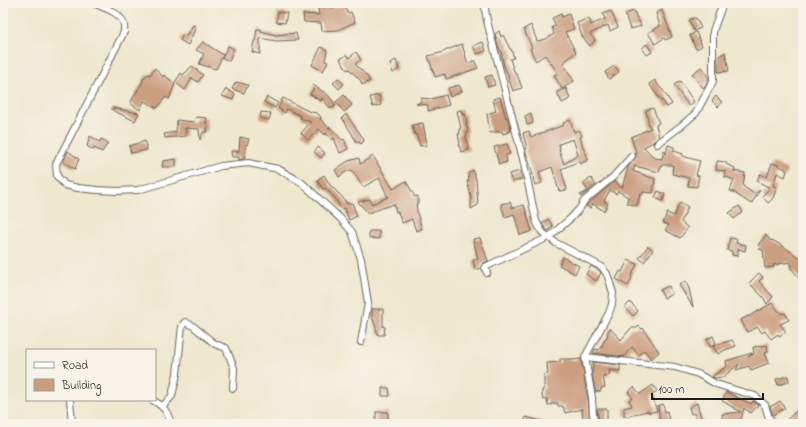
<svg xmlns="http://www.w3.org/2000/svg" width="806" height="427" font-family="'Indie Flower',sans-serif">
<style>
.building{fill:#cc9e80;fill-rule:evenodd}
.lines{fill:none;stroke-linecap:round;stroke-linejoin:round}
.street-casing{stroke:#66635a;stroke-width:8}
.street{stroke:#fff;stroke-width:6}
</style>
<rect width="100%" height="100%" fill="#f7f3e8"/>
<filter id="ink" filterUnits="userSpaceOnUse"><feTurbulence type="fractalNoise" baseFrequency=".025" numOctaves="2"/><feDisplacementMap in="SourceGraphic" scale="8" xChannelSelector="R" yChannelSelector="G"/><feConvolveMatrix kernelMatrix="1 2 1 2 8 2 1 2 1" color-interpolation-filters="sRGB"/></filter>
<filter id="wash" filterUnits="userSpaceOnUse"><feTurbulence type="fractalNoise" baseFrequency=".012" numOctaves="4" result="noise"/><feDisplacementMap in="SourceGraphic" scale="16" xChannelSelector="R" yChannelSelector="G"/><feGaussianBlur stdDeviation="0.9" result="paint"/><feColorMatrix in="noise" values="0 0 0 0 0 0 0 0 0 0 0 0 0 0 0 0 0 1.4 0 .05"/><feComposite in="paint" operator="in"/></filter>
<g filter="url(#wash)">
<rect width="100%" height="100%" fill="#efe7ce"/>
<g id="blocks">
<g class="building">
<path d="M 332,5 L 332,8 L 345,5 L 347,13 L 351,12 L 355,22 L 338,30 L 322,31 L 321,23 L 304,22 L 303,14 L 319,15 L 318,8 Z"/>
<path d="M 662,10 L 672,37 L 665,40 L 664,38 L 655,44 L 648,33 L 660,26 L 656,13 Z"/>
<path d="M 611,11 L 618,27 L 610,31 L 608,25 L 590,34 L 595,40 L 590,46 L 582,36 L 577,23 L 589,18 L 591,25 L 605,19 L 603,14 Z"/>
<path d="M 634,11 L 638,21 L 639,21 L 641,26 L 630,29 L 625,14 Z"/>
<path d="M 278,12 L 287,13 L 285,23 L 276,22 Z"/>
<path d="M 561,14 L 562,17 L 569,14 L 574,29 L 565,32 L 576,52 L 563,63 L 574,81 L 562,89 L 554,75 L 558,73 L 545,55 L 536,61 L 530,49 L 532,48 L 524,29 L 531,25 L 537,41 L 546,39 L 554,34 L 552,27 L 556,26 L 552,18 Z"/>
<path d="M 694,18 L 696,18 L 701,28 L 694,31 L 689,20 Z"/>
<path d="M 193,25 L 196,27 L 188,45 L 180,40 L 183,35 L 186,36 Z"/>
<path d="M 257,29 L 261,29 L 261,31 L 276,35 L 296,33 L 298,40 L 276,41 L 260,38 L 260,54 L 252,52 L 254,41 L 255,41 Z"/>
<path d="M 499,31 L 501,37 L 503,35 L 510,49 L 511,49 L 514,58 L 510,59 L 515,74 L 517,74 L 522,88 L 513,91 L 508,77 L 509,77 L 504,66 L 501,51 L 498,46 L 495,34 Z"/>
<path d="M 696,32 L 702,46 L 696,49 L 690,35 Z"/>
<path d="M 203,42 L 223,55 L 216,69 L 199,64 L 204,54 L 196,50 Z"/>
<path d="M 483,42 L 486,51 L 477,54 L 473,46 Z"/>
<path d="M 462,44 L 468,64 L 474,60 L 478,68 L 446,79 L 445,74 L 435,77 L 428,56 L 440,53 Z"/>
<path d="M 647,44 L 652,52 L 647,55 L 642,48 Z"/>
<path d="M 228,46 L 234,49 L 229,61 L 222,58 Z"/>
<path d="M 321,47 L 327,50 L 325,61 L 328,62 L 323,71 L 312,65 Z"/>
<path d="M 356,52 L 361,60 L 355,64 L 367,76 L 370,81 L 362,85 L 361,81 L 349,69 L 347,70 L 340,59 L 347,55 L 349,58 Z"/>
<path d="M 725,52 L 729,71 L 718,72 L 718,57 Z"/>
<path d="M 396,60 L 399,69 L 393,73 L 390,63 Z"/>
<path d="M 192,66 L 203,75 L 198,82 L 192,78 L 185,90 L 175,82 L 181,73 L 183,75 Z"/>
<path d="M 615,66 L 619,72 L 609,79 L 605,72 Z"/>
<path d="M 701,67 L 708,77 L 708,80 L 705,86 L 703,88 L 692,74 Z"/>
<path d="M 155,68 L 163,77 L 164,75 L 175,84 L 169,99 L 166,97 L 157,108 L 144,101 L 140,110 L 130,103 L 143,81 L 142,80 L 148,74 L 150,75 Z"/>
<path d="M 492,75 L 495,85 L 488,87 L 485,77 Z"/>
<path d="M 338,78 L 344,84 L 339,89 L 333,83 Z"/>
<path d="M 655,80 L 660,88 L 662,89 L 672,104 L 667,107 L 662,100 L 661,101 L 649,84 Z"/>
<path d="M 680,81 L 694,102 L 689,106 L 674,85 Z"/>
<path d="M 236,82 L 248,85 L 244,93 L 232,89 Z"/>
<path d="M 313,85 L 328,95 L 336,105 L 332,108 L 330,108 L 322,98 L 321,101 L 310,94 L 314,88 L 312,86 Z"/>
<path d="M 459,85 L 462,91 L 450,97 L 448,88 Z"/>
<path d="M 566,88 L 570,99 L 562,103 L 557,92 Z"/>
<path d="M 226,89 L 235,94 L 233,100 L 222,96 Z"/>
<path d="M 344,95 L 352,105 L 344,112 L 336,102 Z"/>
<path d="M 379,95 L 381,105 L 373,107 L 370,97 Z"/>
<path d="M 446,95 L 449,105 L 428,111 L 428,105 L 416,104 L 421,102 L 421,98 L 431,99 Z"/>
<path d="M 716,96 L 722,102 L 718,107 L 712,101 Z"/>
<path d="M 267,97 L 278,103 L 275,108 L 264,102 Z"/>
<path d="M 500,97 L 506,118 L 508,118 L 511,131 L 503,134 L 502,131 L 490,133 L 487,114 L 496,111 L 493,99 Z"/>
<path d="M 283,98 L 306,110 L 315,113 L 316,112 L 321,117 L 320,119 L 330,129 L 329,126 L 342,140 L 344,139 L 348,149 L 340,153 L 334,138 L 332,140 L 326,133 L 325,135 L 319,129 L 308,140 L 301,133 L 311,122 L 300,118 L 301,116 L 287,109 L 285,113 L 278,108 Z"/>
<path d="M 112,108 L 139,113 L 135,121 L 112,110 Z"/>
<path d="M 653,108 L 659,123 L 656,125 L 659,137 L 653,142 L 644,147 L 654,158 L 662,159 L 664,150 L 666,154 L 668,145 L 674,147 L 674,151 L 683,154 L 682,156 L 700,161 L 696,175 L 699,176 L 697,187 L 688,186 L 689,178 L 672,174 L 673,165 L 662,165 L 659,172 L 635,166 L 633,171 L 655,179 L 653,193 L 643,192 L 642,195 L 640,194 L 637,206 L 627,203 L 628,197 L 618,191 L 616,194 L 610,190 L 604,201 L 608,204 L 604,211 L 593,204 L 590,208 L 586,206 L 588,204 L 615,181 L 622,188 L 628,167 L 636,157 L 636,152 L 631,137 L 651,128 L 649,126 L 646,110 Z"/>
<path d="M 461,110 L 463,115 L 465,114 L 467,123 L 466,124 L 468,130 L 466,137 L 469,150 L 461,152 L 459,145 L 460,144 L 458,134 L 460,134 L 459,129 L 461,128 L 457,111 Z"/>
<path d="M 261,112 L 271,113 L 269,120 L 260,118 Z"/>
<path d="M 531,113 L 533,123 L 527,125 L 525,116 Z"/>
<path d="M 346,114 L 363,138 L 364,141 L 361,144 L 359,142 L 357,143 L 351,132 L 342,118 Z"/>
<path d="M 196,117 L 207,118 L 206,124 L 208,125 L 207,132 L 203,132 L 200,140 L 199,129 L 185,128 L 186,136 L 165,138 L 164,134 L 176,132 L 177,120 L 193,122 Z"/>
<path d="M 570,120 L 574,132 L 579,130 L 582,136 L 580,137 L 584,150 L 585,150 L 588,160 L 580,164 L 580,161 L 561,169 L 567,190 L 559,191 L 552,167 L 539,172 L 542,183 L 535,185 L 533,178 L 534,178 L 525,149 L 527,149 L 523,133 L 529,131 L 531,137 L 564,125 L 563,123 ZM 573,139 L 578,154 L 578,155 L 564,164 L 559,150 L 560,149 L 559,144 Z"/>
<path d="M 423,123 L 427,145 L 420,146 L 416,134 L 415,135 L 412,125 Z"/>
<path d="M 90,136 L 100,142 L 101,139 L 108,143 L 102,152 L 94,148 L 93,150 L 87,146 Z"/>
<path d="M 240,137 L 249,139 L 247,145 L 246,144 L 244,159 L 239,160 L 239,157 L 232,157 L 231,151 L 239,151 Z"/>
<path d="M 145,141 L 147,150 L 131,153 L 129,146 Z"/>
<path d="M 507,144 L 510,154 L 506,155 L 507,162 L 499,164 L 494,147 Z"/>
<path d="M 318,147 L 325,153 L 321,158 L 314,152 Z"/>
<path d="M 68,151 L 79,159 L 75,169 L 63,162 Z"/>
<path d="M 373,156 L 393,189 L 406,181 L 415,197 L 418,196 L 418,204 L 416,204 L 418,216 L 422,229 L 416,231 L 412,219 L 402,223 L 398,212 L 396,212 L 394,204 L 368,213 L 358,202 L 370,199 L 372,204 L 388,197 L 379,178 L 363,187 L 352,170 L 347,171 L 339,177 L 335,170 L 348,161 L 359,158 L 360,164 Z"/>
<path d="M 176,159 L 176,167 L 162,167 L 163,161 Z"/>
<path d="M 717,161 L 726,162 L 726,164 L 735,168 L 734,171 L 745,173 L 743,186 L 754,194 L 760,190 L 751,204 L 736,194 L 736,193 L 730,191 L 734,180 L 724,176 L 725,171 L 716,170 Z"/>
<path d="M 772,163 L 779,165 L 779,166 L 786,169 L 786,171 L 787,171 L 785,177 L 777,173 L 773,186 L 777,187 L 773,198 L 768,203 L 762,196 L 770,188 L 757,181 L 760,174 L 767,177 Z"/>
<path d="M 473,170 L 476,179 L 478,205 L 471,209 L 471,196 L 467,181 L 469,181 L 468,173 Z"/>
<path d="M 520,171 L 522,179 L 512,182 L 509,174 Z"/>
<path d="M 324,175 L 330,185 L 342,197 L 347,204 L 352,203 L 357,216 L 349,220 L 344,208 L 341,209 L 335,198 L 325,188 L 323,189 L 317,180 Z"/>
<path d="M 591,178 L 596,185 L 581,197 L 580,195 L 588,191 L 583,183 Z"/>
<path d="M 658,191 L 665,194 L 663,201 L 655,198 Z"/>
<path d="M 510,202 L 512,208 L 524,205 L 532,231 L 520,235 L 514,214 L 505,217 L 501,204 Z"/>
<path d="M 680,202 L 688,207 L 681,222 L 688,228 L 680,238 L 665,230 L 669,225 L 663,223 L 667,213 L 674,216 Z"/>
<path d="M 739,206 L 743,212 L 734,219 L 729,213 Z"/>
<path d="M 548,219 L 553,226 L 548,231 L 546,229 L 542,224 Z"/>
<path d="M 369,231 L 379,231 L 379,239 L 369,238 Z"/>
<path d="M 766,235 L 771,241 L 772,240 L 786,248 L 803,261 L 803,283 L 792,269 L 791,269 L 790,262 L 773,265 L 774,267 L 765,268 L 763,250 L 759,249 L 760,246 L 758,245 Z"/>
<path d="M 480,238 L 488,261 L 482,264 L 481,268 L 475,270 L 473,260 L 478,259 L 473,239 Z"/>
<path d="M 730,238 L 737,239 L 736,243 L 746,245 L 745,251 L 738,249 L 738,256 L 732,255 L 732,251 L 727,250 Z"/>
<path d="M 648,246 L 653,250 L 644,262 L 639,258 Z"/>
<path d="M 563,257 L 579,266 L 575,274 L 559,265 Z"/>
<path d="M 628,260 L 637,264 L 631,277 L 632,278 L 628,286 L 616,279 L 620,271 L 622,272 Z"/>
<path d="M 591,266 L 599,270 L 601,273 L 596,281 L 586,274 Z"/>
<path d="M 759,273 L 763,277 L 759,281 L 773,297 L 767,304 L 763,297 L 749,283 Z"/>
<path d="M 685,281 L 689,288 L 693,307 L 679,285 Z"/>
<path d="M 669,286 L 672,294 L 664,298 L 660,290 Z"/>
<path d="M 630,302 L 638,311 L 633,316 L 625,307 Z"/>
<path d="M 772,303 L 779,312 L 783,314 L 785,313 L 789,320 L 780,324 L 786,332 L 779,336 L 778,334 L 771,339 L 765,331 L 762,333 L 758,327 L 747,332 L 741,320 L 748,316 L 748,317 Z"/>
<path d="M 372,309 L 383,309 L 383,327 L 385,327 L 384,335 L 378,335 L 376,328 L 372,317 Z"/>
<path d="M 639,326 L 642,329 L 643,328 L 659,352 L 651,359 L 644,350 L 639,355 L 632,347 L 627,352 L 624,357 L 593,353 L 595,349 L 599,350 L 608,335 L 607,334 L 610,328 L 621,340 L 631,328 L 637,328 Z"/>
<path d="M 713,336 L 716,344 L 710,347 L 707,339 Z"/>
<path d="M 732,340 L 736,346 L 725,350 L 718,354 L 713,346 Z"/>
<path d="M 767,345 L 768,352 L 765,353 L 769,363 L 751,370 L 749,366 L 736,370 L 739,364 L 723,377 L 715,378 L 712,377 L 727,366 L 726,361 L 752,353 L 752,354 L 748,357 L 754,354 L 753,347 Z"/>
<path d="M 560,359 L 571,359 L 571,360 L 581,359 L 588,399 L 590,421 L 583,421 L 582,409 L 565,413 L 563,406 L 558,406 L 558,403 L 548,405 L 547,399 L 543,400 L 542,395 L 542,390 L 544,389 L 544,375 L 548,374 L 547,363 L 560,362 Z"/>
<path d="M 593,362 L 620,365 L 620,371 L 609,370 L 610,375 L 603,377 L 605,387 L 601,388 L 601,391 L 596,392 L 592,374 Z"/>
<path d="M 788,376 L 789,382 L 778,385 L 776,379 Z"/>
<path d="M 653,385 L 657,391 L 652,395 L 657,411 L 649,413 L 648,411 L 630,415 L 630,416 L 624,416 L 624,408 L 632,406 L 629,400 L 633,398 L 628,392 L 634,387 L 640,394 Z"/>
<path d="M 382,388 L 389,388 L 390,396 L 382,396 Z"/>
<path d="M 726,392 L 751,404 L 753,401 L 758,405 L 751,413 L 744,408 L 741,420 L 741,424 L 723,424 L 722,414 L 741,412 L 722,401 Z"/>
<path d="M 780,401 L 785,408 L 773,415 L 770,407 Z"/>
<path d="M 697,403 L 701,417 L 705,424 L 698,424 L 694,413 L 691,414 L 689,407 Z"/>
<path d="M 663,404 L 665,412 L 667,411 L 669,420 L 660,423 L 658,406 Z"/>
<path d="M 803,405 L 803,424 L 782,424 Z"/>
<path d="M 597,409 L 607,409 L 607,421 L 599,421 Z"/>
<rect x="376" y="412" width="12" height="12"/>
<path d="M 526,417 L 544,422 L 544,424 L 523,424 Z"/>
</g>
</g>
</g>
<g filter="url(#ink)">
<use href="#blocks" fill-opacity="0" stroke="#66635a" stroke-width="1"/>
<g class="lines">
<defs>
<g id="street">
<path d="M 93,3 C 103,7 119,12 123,22 C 125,25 124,29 124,32 L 56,164 L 57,176 L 65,185 L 78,188 L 97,190 L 117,191 L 138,190 L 221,166 L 248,163 L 278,169 L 301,182 L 341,219 L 352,232 L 361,259 L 368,303 L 361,342"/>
<path d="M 484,3 L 487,21 L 523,159 L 536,221 L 542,232 L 556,243 L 602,267 L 607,274 L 610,283 L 613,293 L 612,304 L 609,313 L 585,357 L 592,398 L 593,415 L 595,424"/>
<path d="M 657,144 L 681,126 L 696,113 L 713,81 L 713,31 L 723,3"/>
<path d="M 487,273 L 485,267 L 549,237 L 571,218 L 580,208 L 584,201 L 613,177 L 632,156"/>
<path d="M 585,357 L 675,367 L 698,374 L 716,384 L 755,396 L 765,405 L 769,418 L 775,424"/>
<path d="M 70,400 L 72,424"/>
<path d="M 152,400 C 163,405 168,412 171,424"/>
<path d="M 162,407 L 172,396 L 177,374 L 182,326 L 185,322 L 193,326 L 215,344 L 226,348 L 234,368 L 233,388"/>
</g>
</defs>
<use href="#street" class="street-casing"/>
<use href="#street" class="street"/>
</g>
</g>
<rect width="806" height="427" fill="none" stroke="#f7f3e8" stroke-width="16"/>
<rect x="26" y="349" width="130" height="52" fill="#f7f3e8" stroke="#9f9d96"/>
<rect x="34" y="362" width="20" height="6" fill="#ffffff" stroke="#9f9d96"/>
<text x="62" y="369" font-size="12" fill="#1c1c1c">Road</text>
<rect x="34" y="379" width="20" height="12" fill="#cc9e80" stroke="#9f9d96"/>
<text x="62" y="389" font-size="12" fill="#1c1c1c">Building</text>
<path d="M652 393v6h111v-6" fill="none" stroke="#1c1c1c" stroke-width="2"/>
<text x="658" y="393" font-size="12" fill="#1c1c1c" stroke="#f7f3e8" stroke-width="3" paint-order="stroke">100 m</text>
</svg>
